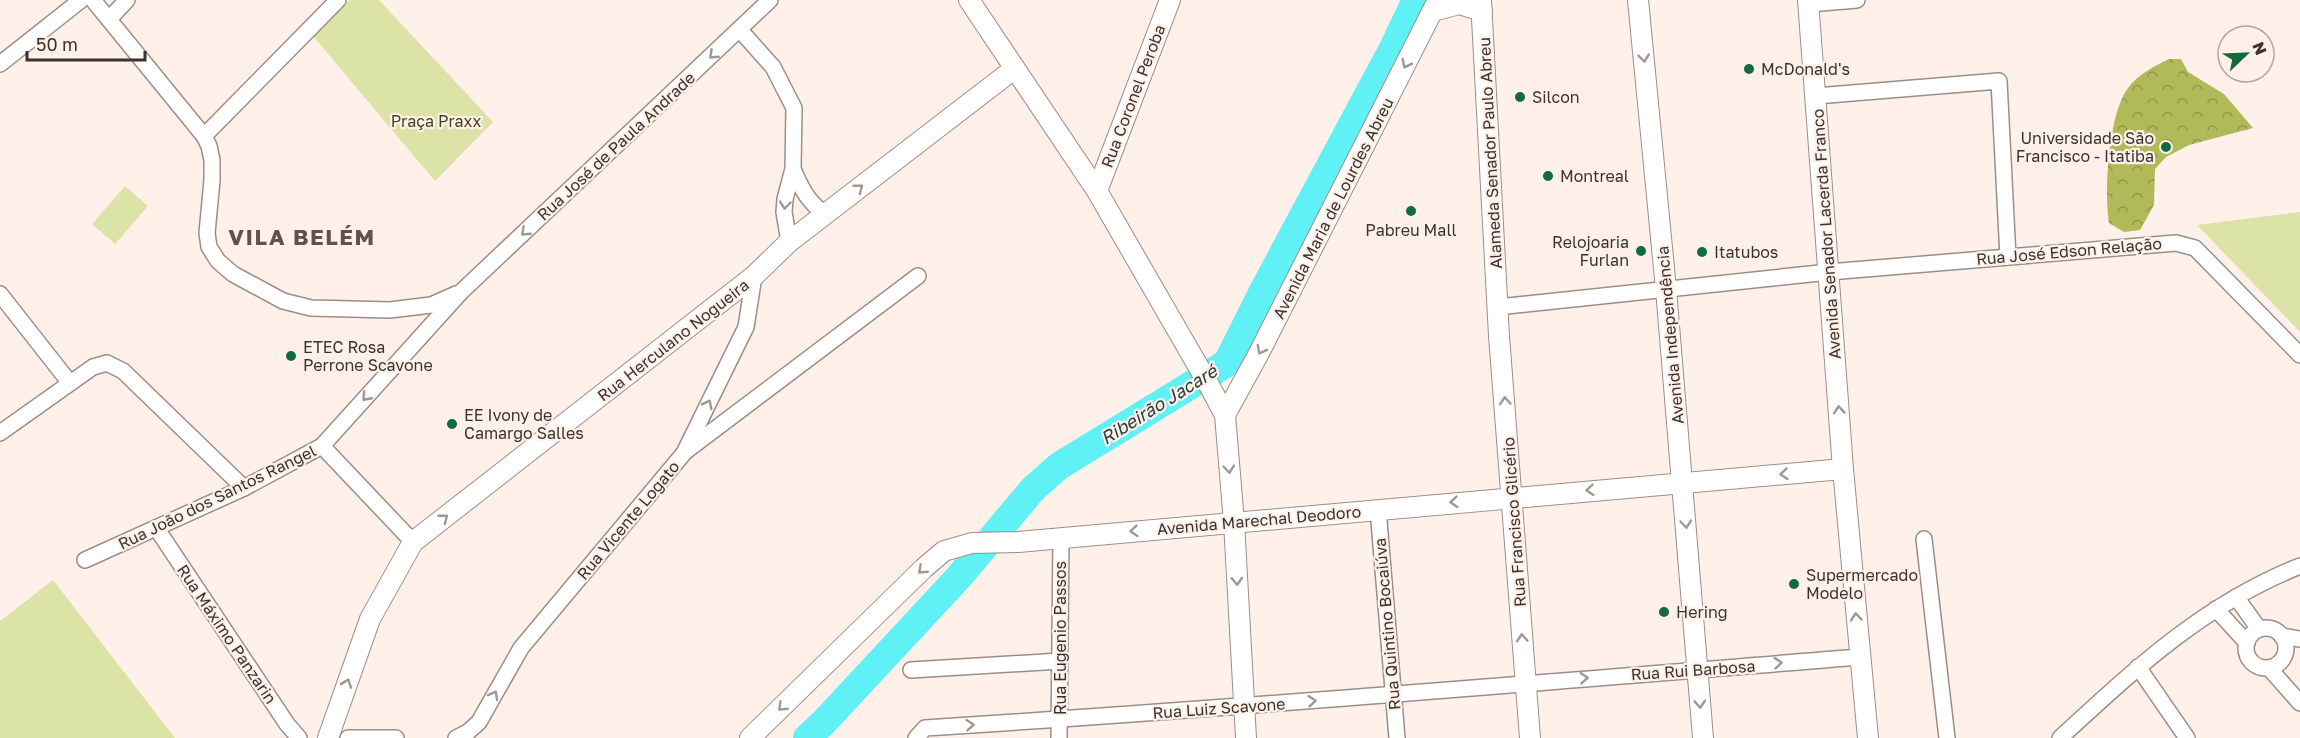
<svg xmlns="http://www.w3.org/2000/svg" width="2300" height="738" font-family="'Golos Text',sans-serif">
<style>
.green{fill:#dbe3a7}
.forest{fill:url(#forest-crowns)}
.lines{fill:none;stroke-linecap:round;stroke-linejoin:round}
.river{stroke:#60f1f7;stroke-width:28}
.minor-casing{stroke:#9d8e85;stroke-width:18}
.major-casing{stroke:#9d8e85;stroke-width:22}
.minor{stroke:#fff;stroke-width:15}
.major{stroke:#fff;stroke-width:20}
.oneway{stroke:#9c9997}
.poi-dot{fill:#126b3e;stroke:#fff1e9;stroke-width:2}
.labels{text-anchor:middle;stroke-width:4.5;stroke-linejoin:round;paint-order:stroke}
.poi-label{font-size:16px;fill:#3a332f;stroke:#fff1e9;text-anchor:start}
.street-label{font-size:16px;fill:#3a332f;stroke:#fff1e9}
.park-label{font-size:16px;fill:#42461d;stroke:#fff1e9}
.water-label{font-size:18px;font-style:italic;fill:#253e3f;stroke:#fff1e9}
.district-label{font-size:22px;font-weight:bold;letter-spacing:1.5px;fill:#61534b;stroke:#fff1e9}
</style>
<defs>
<pattern id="forest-crowns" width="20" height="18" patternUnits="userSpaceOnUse" patternTransform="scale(1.5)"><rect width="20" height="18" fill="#b1ba58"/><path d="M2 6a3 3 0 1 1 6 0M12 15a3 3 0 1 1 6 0" fill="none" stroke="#919849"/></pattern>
</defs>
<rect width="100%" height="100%" fill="#fff1e9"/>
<g class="green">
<path d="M 349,0 L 379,0 L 493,122 L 435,181 L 313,36 Z"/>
<path d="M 125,186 L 148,206 L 115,244 L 92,224 Z"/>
<path d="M 2300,212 L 2300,332 L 2197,225 Z"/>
<path d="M 53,580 L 175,738 L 0,738 L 0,621 Z"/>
</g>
<path class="forest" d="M 2169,59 L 2181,59 L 2188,72 L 2224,94 L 2253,128 L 2189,145 L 2166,157 L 2155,169 L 2154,205 L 2140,230 L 2124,232 L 2109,223 C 2104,190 2108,115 2128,88 C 2138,74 2155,66 2169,59 Z"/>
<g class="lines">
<path class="river" d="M 807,738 L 824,722 L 958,578 L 1033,489 L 1059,466 L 1227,363 L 1265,287 L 1392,50 L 1416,0"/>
<defs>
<g id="minor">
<path d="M 93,0 L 204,136 L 209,146 L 212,160 L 212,180 L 207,233 L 209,247 L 218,261 L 233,274 L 283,301 L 311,308 L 390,310 L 431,305 L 456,294"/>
<path d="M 1809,4 L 1857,0"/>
<path d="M 109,19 L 127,0"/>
<path d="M 740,30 L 773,67 L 794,108 L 793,169 L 785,199 L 784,212 L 789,242"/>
<path d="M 0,64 L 81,0"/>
<path d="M 1816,96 L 1999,81 L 2008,257"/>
<path d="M 204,136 L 338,0"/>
<path d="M 793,169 C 801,188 808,202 825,214"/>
<path d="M 0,294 L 70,383"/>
<path d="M 1498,307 L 1829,272 L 2176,243 L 2195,248 L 2300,355"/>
<path d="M 0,433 L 93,367 L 107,363 L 123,371 L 244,488"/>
<path d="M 322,446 L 413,542"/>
<path d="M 686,451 L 918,276"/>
<path d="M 1378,509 L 1397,738"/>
<path d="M 157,529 L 287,724 L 299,738"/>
<path d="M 1924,539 L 1947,738"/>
<path d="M 85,560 L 244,488 L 322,446 L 461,292 L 770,0"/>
<path d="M 2236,597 L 2259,629"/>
<path d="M 2216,609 L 2247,643"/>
<circle cx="2266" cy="648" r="20"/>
<path d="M 2282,636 L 2300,639"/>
<path d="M 2138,667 L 2187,738"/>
<path d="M 2269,668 L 2300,703"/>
<path d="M 911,670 L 1060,661"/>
<path d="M 348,738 L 396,738"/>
<path d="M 456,738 L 468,732 L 479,722 L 521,648 L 684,453 L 746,327 L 754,276"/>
<path d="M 916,738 L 925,728 C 1237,708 1548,682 1860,657"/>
<path d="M 1059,738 L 1061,538"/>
<path d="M 2060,738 C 2135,669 2204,604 2300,566"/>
</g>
<g id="major">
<path d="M 969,0 L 1097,191 L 1209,385 L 1225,415 L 1234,522 L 1246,738"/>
<path d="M 1481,0 L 1499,336 L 1530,738"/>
<path d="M 1638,0 L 1666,289 L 1703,738"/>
<path d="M 1808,0 L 1843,469 L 1868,738"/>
<path d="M 1433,11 L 1459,4 L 1482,11"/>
<path d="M 1097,191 L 1170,0"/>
<path d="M 1225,415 L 1259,353 L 1438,0"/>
<path d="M 328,738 L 370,619 L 413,542 L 754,276 L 789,242 L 1014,69"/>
<path d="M 750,738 L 924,568 L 944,551 L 972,543 L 1018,542 L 1843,469"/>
</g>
</defs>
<use href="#minor" class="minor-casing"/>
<use href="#major" class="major-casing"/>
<use href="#minor" class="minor"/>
<use href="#major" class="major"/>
</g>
<defs><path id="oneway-chevron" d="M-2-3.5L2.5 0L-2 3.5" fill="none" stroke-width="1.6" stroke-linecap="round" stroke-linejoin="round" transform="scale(1.5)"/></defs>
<g class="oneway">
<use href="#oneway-chevron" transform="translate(713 55) rotate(137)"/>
<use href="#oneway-chevron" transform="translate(1644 58) rotate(84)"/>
<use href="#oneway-chevron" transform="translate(1406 64) rotate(117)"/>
<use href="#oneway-chevron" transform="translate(859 188) rotate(-38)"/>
<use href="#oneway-chevron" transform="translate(785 205) rotate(95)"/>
<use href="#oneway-chevron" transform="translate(525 232) rotate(137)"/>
<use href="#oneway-chevron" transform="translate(1261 350) rotate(118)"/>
<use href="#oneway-chevron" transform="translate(366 397) rotate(132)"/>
<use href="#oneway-chevron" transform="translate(1505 401) rotate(-94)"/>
<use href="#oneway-chevron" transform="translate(708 404) rotate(-64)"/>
<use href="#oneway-chevron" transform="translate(1839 410) rotate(-94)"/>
<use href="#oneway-chevron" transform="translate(1229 469) rotate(85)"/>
<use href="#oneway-chevron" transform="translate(1784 474) rotate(175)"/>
<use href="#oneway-chevron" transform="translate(1590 490) rotate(175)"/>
<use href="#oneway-chevron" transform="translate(1454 502) rotate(175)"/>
<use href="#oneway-chevron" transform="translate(444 518) rotate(-38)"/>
<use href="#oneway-chevron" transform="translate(1686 524) rotate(85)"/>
<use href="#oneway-chevron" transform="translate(1134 531) rotate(175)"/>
<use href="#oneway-chevron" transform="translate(922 570) rotate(137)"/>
<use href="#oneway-chevron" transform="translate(1237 581) rotate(87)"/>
<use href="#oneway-chevron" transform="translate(1856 617) rotate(-95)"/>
<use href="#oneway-chevron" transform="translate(1522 638) rotate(-94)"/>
<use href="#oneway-chevron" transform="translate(1778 663) rotate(-5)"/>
<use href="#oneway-chevron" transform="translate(1584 678) rotate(-4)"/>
<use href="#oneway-chevron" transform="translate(347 683) rotate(-71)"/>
<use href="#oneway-chevron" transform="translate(494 695) rotate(-61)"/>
<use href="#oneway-chevron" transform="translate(1312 701) rotate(-5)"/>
<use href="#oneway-chevron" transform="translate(1700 704) rotate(86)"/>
<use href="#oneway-chevron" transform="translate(782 707) rotate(136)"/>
<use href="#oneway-chevron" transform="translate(970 725) rotate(-4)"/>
</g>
<g class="poi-dot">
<circle cx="1749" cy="69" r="6"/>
<circle cx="1520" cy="97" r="6"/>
<circle cx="2166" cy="147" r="6"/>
<circle cx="1548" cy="176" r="6"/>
<circle cx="1411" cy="211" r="6"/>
<circle cx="1641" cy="251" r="6"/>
<circle cx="1702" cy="252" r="6"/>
<circle cx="291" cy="356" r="6"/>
<circle cx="452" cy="424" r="6"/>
<circle cx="1794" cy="584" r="6"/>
<circle cx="1664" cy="612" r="6"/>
</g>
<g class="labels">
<g class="poi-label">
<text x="1761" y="75">McDonald's</text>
<text x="1532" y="103">Silcon</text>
<text x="2154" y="144" text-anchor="end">Universidade São<tspan x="2154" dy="18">Francisco - Itatiba</tspan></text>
<text x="1560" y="182">Montreal</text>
<text x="1411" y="236" text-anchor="middle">Pabreu Mall</text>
<text x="1629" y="248" text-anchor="end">Relojoaria<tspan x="1629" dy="18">Furlan</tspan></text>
<text x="1714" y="258">Itatubos</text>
<text x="303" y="353">ETEC Rosa<tspan x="303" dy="18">Perrone Scavone</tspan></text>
<text x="464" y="421">EE Ivony de<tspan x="464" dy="18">Camargo Salles</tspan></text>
<text x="1806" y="581">Supermercado<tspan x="1806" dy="18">Modelo</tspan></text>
<text x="1676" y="618">Hering</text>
</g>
<g class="street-label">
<text transform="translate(1133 96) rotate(-69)" y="6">Rua Coronel Peroba</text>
<text transform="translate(616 146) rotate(-43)" y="6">Rua José de Paula Andrade</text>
<text transform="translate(1490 153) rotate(-93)" y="6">Alameda Senador Paulo Abreu</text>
<text transform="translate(1333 208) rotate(-63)" y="6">Avenida Maria de Lourdes Abreu</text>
<text transform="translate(1826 234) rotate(-94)" y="6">Avenida Senador Lacerda Franco</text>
<text transform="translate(2069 251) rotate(-5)" y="6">Rua José Edson Relação</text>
<text transform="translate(1670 335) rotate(-95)" y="6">Avenida Independência</text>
<text transform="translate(673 340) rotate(-38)" y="6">Rua Herculano Nogueira</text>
<text transform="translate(217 497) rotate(-26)" y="6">Rua João dos Santos Rangel</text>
<text transform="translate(628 520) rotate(-50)" y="6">Rua Vicente Logato</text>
<text transform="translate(1259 520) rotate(-5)" y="6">Avenida Marechal Deodoro</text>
<text transform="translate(1514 522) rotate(-94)" y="6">Rua Francisco Glicério</text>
<text transform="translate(1387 624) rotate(-95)" y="6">Rua Quintino Bocaiúva</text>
<text transform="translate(227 634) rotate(56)" y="6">Rua Máximo Panzarin</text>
<text transform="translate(1060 638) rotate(-90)" y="6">Rua Eugenio Passos</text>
<text transform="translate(1693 670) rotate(-4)" y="6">Rua Rui Barbosa</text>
<text transform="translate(1219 708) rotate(-4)" y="6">Rua Luiz Scavone</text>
</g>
<g class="park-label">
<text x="436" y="127">Praça Praxx</text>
</g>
<g class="water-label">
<text transform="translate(1159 405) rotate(-32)" y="6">Ribeirão Jacaré</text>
</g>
<g class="district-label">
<text x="302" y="245">VILA BELÉM</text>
</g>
</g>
<g transform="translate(2246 54) rotate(67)"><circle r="28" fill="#fff1e9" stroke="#b0a59f" stroke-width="1.5"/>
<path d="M0-4.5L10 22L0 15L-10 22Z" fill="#126b3e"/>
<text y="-9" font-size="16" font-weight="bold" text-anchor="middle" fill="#3a332f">N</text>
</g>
<path d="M27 51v9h118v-9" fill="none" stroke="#3a332f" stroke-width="3"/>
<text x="36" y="51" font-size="18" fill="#3a332f" stroke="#fff1e9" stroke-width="4.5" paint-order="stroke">50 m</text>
</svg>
